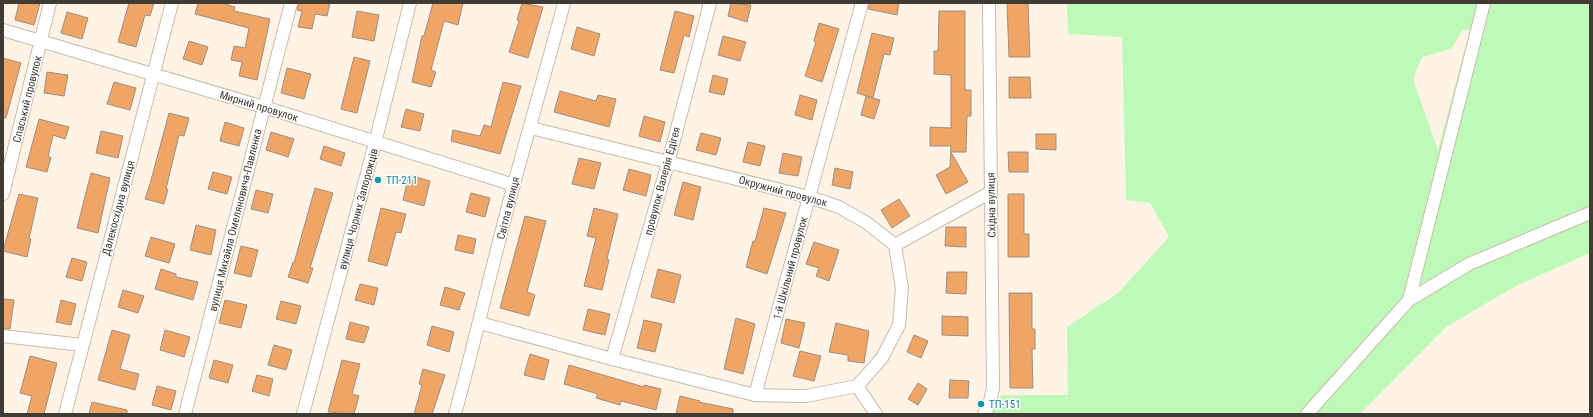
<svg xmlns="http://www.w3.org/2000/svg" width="1593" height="417" font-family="'Roboto Condensed',sans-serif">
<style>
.green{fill:#bef9b8;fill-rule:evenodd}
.building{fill:#eea566;stroke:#9e8e81}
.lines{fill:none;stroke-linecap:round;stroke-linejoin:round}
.minor-casing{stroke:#c8bbab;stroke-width:14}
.minor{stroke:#fff;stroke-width:12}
.culture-dot{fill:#0f9aa8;stroke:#fff;stroke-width:1.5}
.labels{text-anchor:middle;stroke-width:3;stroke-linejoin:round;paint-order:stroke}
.street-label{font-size:11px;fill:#403b34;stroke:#fff}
.culture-label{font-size:11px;fill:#0d838f;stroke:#fff;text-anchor:start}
</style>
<rect width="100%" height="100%" fill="#fef3e5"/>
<path class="green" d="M 1067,3 L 1590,3 L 1590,253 L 1516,286 L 1446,327 L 1360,414 L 992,414 L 1001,395 L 1068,395 L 1067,327 L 1118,293 L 1169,237 L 1150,203 L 1126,200 L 1122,37 L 1068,34 ZM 1463,30 L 1470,30 L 1438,150 L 1413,79 L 1422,57 L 1451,49 Z"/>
<g class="building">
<path d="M 19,3 L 40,3 L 34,25 L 15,20 Z"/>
<path d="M 129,3 L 154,3 L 150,16 L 145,15 L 136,47 L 118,42 Z"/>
<path d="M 198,3 L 221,3 L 235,7 L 234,11 L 270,19 L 257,80 L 239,76 L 242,62 L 231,60 L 234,46 L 245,48 L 249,28 L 195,14 Z"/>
<path d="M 298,3 L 330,3 L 327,16 L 315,14 L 312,29 L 298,27 L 302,11 L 297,10 Z"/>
<path d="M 433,3 L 463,3 L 458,25 L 444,21 L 431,70 L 436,72 L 431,87 L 412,82 L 422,36 L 424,36 Z"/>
<path d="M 522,3 L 543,7 L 528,58 L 509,52 L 519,21 L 517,20 Z"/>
<path d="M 731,3 L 751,5 L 747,22 L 728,16 Z"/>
<path d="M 869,3 L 899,3 L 897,15 L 868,9 Z"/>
<path d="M 1007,3 L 1028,3 L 1030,57 L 1009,57 Z"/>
<path d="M 357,11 L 379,15 L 374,41 L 352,37 Z"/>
<path d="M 675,11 L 694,16 L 689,37 L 684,35 L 674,73 L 660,70 Z"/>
<path d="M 939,11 L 965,11 L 965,90 L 971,90 L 971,116 L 967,116 L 966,152 L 951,152 L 968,182 L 946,194 L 936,175 L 950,167 L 951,146 L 930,146 L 930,127 L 951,128 L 951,75 L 934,74 L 934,51 L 938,51 Z"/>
<path d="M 67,12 L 88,18 L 82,39 L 61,33 Z"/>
<path d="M 819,23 L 839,29 L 822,82 L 805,76 L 816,42 L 814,41 Z"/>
<path d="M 577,27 L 600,34 L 594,56 L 571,49 Z"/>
<path d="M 872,33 L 894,38 L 890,55 L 884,54 L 873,98 L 857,93 Z"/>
<path d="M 723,36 L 746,42 L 740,61 L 718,55 Z"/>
<path d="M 189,41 L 208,47 L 202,65 L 183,59 Z"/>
<path d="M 354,57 L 370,61 L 357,113 L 341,109 Z"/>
<path d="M 3,58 L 21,63 L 6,118 L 3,118 Z"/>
<path d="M 287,68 L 311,74 L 304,99 L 281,93 Z"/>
<path d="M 47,72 L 68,75 L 64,96 L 44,93 Z"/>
<path d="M 713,75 L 728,79 L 724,95 L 709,92 Z"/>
<path d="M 1009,77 L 1030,77 L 1031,98 L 1009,98 Z"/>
<path d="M 114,82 L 136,88 L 130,110 L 107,104 Z"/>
<path d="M 503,82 L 521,86 L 500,154 L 451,141 L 453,130 L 480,136 L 484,125 L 491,127 Z"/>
<path d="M 560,91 L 596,101 L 598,95 L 616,99 L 609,127 L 554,112 Z"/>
<path d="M 800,95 L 817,100 L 812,120 L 795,115 Z"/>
<path d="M 866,96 L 880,100 L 874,119 L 861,115 Z"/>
<path d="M 406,109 L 424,114 L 420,131 L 401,127 Z"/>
<path d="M 169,113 L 189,118 L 184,136 L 179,135 L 166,189 L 168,189 L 164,204 L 145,199 L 150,184 Z"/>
<path d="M 644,116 L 665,122 L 660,142 L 639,136 Z"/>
<path d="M 39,119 L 69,127 L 65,139 L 53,135 L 48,157 L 51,157 L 47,172 L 26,167 Z"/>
<path d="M 225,122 L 244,128 L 239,146 L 220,141 Z"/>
<path d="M 101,131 L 123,136 L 118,158 L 96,153 Z"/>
<path d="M 271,132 L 294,139 L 288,157 L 266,150 Z"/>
<path d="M 701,133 L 721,138 L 716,155 L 696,150 Z"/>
<path d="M 1036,134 L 1056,134 L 1056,150 L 1036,149 Z"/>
<path d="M 748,142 L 765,146 L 760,166 L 743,162 Z"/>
<path d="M 324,146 L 345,153 L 341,166 L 320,159 Z"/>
<path d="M 1008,152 L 1028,152 L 1028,172 L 1009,172 Z"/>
<path d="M 783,153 L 802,157 L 798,176 L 779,173 Z"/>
<path d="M 579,158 L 601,163 L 594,189 L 572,184 Z"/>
<path d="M 835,168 L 853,172 L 850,189 L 832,185 Z"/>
<path d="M 629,169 L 651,175 L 646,196 L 623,190 Z"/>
<path d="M 213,172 L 232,177 L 227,194 L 208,189 Z"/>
<path d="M 91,173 L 110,178 L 98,233 L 77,228 Z"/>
<path d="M 409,175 L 430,181 L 424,206 L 403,200 Z"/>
<path d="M 683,182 L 701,187 L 693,220 L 674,215 Z"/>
<path d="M 315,188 L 333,193 L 310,268 L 313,268 L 308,283 L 288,277 L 293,262 L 294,263 Z"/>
<path d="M 256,190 L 273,194 L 268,213 L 251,209 Z"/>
<path d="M 471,193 L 490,198 L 485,217 L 466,212 Z"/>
<path d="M 19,194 L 38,198 L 29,239 L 31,239 L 27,257 L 3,251 Z"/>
<path d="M 1008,194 L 1024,194 L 1024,234 L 1029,234 L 1029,257 L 1008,257 Z"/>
<path d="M 899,199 L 910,216 L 892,228 L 881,210 Z"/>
<path d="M 381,208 L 406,214 L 401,233 L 396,232 L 387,266 L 368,261 Z"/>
<path d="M 594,208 L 618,214 L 607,259 L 609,260 L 602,290 L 584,286 L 596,238 L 587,236 Z"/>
<path d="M 764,208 L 786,213 L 767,274 L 746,267 L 753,241 L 755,241 Z"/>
<path d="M 525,216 L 546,221 L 527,292 L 535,295 L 529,316 L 500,308 Z"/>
<path d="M 196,225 L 216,230 L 211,255 L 190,250 Z"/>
<path d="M 946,227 L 966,227 L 966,247 L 945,246 Z"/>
<path d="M 458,235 L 476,239 L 473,254 L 455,250 Z"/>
<path d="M 151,237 L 175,244 L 169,263 L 145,256 Z"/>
<path d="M 814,242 L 839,250 L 829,281 L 816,276 L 819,268 L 806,264 Z"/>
<path d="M 241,246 L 258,250 L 251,277 L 234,273 Z"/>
<path d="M 72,258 L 87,262 L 82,281 L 66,277 Z"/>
<path d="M 161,269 L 176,274 L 176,277 L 198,282 L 193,300 L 155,289 Z"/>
<path d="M 658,269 L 681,275 L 674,303 L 651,297 Z"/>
<path d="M 947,272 L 967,272 L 966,294 L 946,293 Z"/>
<path d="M 360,284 L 378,288 L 374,305 L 355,300 Z"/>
<path d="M 445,287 L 465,293 L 459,310 L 440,305 Z"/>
<path d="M 123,290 L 144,296 L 138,313 L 118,307 Z"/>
<path d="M 1009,293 L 1032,293 L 1032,329 L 1035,329 L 1035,349 L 1032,349 L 1033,388 L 1010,388 Z"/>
<path d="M 3,299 L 14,300 L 10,329 L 3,329 Z"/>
<path d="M 61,300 L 76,304 L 71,325 L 56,322 Z"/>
<path d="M 225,300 L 247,305 L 241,328 L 219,323 Z"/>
<path d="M 281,301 L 301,306 L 296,324 L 276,319 Z"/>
<path d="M 588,309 L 610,314 L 605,335 L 583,330 Z"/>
<path d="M 942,316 L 968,317 L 968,336 L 942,335 Z"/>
<path d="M 736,318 L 755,324 L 743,374 L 724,369 Z"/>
<path d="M 786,319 L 805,323 L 799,348 L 781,343 Z"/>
<path d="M 644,320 L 662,324 L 655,352 L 637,348 Z"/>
<path d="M 350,322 L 369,327 L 364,343 L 346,339 Z"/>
<path d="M 836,323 L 869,331 L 864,363 L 848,361 L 848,355 L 829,352 Z"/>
<path d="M 432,326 L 454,332 L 449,352 L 427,345 Z"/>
<path d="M 112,330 L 130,335 L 120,369 L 139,374 L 135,390 L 98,380 Z"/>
<path d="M 165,330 L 190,337 L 184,357 L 160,350 Z"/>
<path d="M 914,335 L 928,341 L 921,358 L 907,352 Z"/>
<path d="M 274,345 L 292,350 L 286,370 L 268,365 Z"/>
<path d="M 800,351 L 821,356 L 814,381 L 793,376 Z"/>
<path d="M 530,354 L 549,360 L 544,380 L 524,375 Z"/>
<path d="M 30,356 L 57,363 L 44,414 L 27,414 L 32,396 L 20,393 Z"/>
<path d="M 214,360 L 233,365 L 228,383 L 209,378 Z"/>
<path d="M 342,360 L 360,364 L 352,394 L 359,396 L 354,414 L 328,412 Z"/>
<path d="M 569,365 L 644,387 L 644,385 L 661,389 L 656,410 L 621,401 L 620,405 L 596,398 L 598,394 L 564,384 Z"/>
<path d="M 423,369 L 445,375 L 432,414 L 414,414 L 422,385 L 419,384 Z"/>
<path d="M 257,375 L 273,379 L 269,396 L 252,391 Z"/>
<path d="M 950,380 L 969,381 L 968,398 L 949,398 Z"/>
<path d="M 918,383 L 927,389 L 918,405 L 908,399 Z"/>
<path d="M 157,386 L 176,391 L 171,410 L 152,405 Z"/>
<path d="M 680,396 L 700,401 L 699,402 L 733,409 L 733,414 L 676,414 Z"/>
<path d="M 92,402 L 127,410 L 127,414 L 89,414 Z"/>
</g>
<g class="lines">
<defs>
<g id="minor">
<path d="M 3,30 L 264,107 L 514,185"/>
<path d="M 3,194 L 50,3"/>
<path d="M 895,245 L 991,192"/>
<path d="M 1409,300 L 1484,3"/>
<path d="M 480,323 L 612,359 L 755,395 L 806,396 L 857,386 L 882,358 L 899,325 L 902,288 L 895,245 L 867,223 L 839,207 L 809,197 L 531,128"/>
<path d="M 3,336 L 82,345"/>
<path d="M 612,359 L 668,163 L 710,3"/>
<path d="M 857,386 L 876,414"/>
<path d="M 755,395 L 862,3"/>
<path d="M 65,414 L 172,3"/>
<path d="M 185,414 L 291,3"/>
<path d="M 303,414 L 375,143 L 410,3"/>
<path d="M 455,414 C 476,338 493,261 514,184 C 530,124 548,64 564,3"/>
<path d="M 984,414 L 989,406 L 993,388 L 989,3"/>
<path d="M 1307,414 L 1409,300 L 1469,264 L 1590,213"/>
</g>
</defs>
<use href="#minor" class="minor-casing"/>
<use href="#minor" class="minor"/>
</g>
<g class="culture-dot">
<circle cx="378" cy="180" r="4"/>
<circle cx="981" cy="404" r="4"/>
</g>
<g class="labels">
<g class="street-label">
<text transform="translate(27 99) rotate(-76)" y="4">Спаський провулок</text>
<text transform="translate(259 106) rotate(17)" y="4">Мирний провулок</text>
<text transform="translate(662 181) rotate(-75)" y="4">провулок Валерія Едігея</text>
<text transform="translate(783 191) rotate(15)" y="4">Окружний провулок</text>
<text transform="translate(991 205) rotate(-91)" y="4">Східна вулиця</text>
<text transform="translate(118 208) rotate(-75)" y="4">Далекосхідна вулиця</text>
<text transform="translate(508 208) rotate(-76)" y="4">Світла вулиця</text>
<text transform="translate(358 209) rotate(-75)" y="4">вулиця Чорних Запорожців</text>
<text transform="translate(235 220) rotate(-76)" y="4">вулиця Михайла Омеляновича-Павленка</text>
<text transform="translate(790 268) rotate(-75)" y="4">1-й Шкільний провулок</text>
</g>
<g class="culture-label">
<text x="386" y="184">ТП-211</text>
<text x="989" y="408">ТП-151</text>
</g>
</g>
<rect width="1593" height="417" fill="none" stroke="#403b34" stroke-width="8"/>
</svg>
